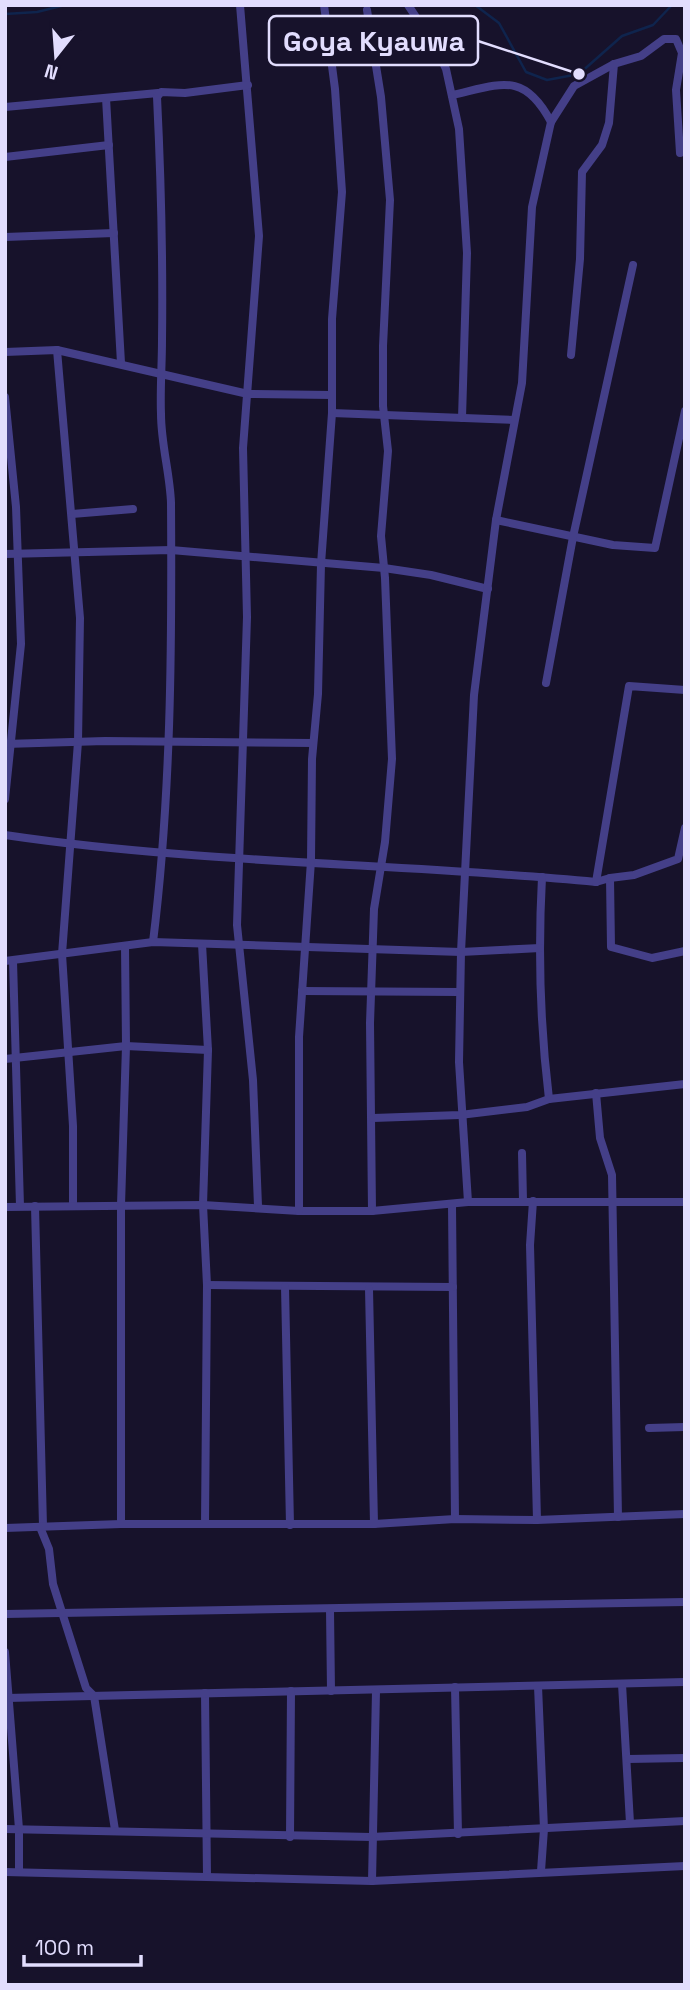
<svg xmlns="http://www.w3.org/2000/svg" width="690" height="1990" font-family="'Space Grotesk',sans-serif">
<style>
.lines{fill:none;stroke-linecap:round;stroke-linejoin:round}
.stream{stroke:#0f244d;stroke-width:2.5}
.minor{stroke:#443f88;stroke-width:8}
.leader{fill:none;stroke:#e2ddfe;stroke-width:2.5}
.callout-dot{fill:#e2ddfe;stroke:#17122b;stroke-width:2.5}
.callout{fill:#17122b;stroke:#e2ddfe;stroke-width:2.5}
.callout-label{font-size:28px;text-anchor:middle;font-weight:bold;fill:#e2ddfe}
</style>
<rect width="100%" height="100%" fill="#17122b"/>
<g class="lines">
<g class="stream">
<path d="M 475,5 L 499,23 L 526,72 L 547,80 L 579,74 L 622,36 L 653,25 L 672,5"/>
<path d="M 5,14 L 37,12 L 65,5"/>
</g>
<g class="minor">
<path d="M 240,5 L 259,236 L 243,448 L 247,617 L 237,925 L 253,1080 L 258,1206"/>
<path d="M 408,5 L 435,46 L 446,69 L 459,129 L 467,253 L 462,418"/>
<path d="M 367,10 L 381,97 L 390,200 L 383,346 L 383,406 L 388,451 L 381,536 L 385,578 L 392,759 L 385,842 L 374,909 L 370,1023 L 372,1211"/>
<path d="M 452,95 C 501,84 524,71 551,122"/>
<path d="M 106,98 L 121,363"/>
<path d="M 5,107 L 158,93"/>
<path d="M 5,157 L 109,145"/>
<path d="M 5,237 L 114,233"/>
<path d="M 57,350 L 80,618 L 78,742 L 62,954 L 73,1126 L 73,1206"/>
<path d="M 5,352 L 57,350 L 248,394 L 332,395"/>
<path d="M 571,355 L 580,259 L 582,172 L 602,145 L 609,123 L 614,64"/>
<path d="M 5,397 L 16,507 L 21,644 L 5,799"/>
<path d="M 332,413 L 514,420"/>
<path d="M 72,514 L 133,509"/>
<path d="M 496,520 L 613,545 L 655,548 L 685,411"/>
<path d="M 5,554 L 171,550 L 384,568 L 431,575 L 488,589"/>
<path d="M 546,683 L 573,537 L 633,265"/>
<path d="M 5,744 L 105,741 L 313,743"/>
<path d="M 5,835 C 201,864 399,863 596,882 L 610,878 L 611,947 L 652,958 L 685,951"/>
<path d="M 542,877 C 538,951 540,1025 549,1099"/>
<path d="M 610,878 L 634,875 L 678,859 L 685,828"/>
<path d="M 596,882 L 629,686 L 685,690"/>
<path d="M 153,942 C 171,797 172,650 171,503 C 170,474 161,444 161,414 C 160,389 162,365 162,340 C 163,259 161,178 157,97 L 161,92 L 185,93 L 248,85"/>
<path d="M 202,944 L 208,1050 L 203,1205 L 207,1285 L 205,1524"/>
<path d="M 5,961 L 153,942 L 461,952 L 540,948"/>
<path d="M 13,961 L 20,1206"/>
<path d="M 302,991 L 460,992"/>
<path d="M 5,1059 L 126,1046 L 208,1050"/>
<path d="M 596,1093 L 600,1138 L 612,1175 L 618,1517"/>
<path d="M 373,1118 L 460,1115 L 527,1107 L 549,1099 L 685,1084"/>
<path d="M 522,1153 L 523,1201"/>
<path d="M 533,1201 L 530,1245 L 537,1520"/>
<path d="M 468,1202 L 459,1062 L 461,952 L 474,695 L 496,520 L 522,383 L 532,207 L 551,122 L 574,86 L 614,64 L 641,56 L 664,39 L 676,39 L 682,53 L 676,90 L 680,153"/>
<path d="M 452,1205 L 455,1519"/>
<path d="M 35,1206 L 43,1526"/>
<path d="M 5,1207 L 203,1205 L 299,1211 L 372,1211 L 468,1202 L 685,1202"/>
<path d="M 299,1211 L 299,1037 L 311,861 L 312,759 L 318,694 L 321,564 L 332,413 L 332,319 L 342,192 L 335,89 L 324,5"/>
<path d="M 207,1285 L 453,1287"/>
<path d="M 285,1287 L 290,1525"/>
<path d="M 369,1289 L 374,1524"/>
<path d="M 649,1428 L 685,1427"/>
<path d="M 121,1524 L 121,1205 L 126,1046 L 125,946"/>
<path d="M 40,1527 L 49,1549 L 53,1584 L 86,1688 L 94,1696 L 115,1830"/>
<path d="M 5,1528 L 121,1524 L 374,1524 L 455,1519 L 537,1520 L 685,1514"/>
<path d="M 330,1610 L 331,1691"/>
<path d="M 5,1614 L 685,1602"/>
<path d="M 5,1652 L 19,1829 L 19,1872"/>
<path d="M 622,1684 L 630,1823"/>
<path d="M 538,1686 L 544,1829 L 541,1871"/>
<path d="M 455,1687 L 458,1834"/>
<path d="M 205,1693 L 207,1876"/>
<path d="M 7,1698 L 685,1682"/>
<path d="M 628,1759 L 685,1758"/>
<path d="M 5,1829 L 371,1837 L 685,1821"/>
<path d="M 290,1837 L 291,1691"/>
<path d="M 5,1872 L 372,1881 L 685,1866"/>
<path d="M 372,1881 L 376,1691"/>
</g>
</g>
<path class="leader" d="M579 74L478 41"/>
<circle class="callout-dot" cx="579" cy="74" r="7"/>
<rect class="callout" x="269" y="16" width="209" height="49" rx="7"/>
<g class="callout-label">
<text x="374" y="51">Goya Kyauwa</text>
</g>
<rect width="690" height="1990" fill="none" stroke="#e2ddfe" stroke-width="14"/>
<g transform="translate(56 56) rotate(197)" stroke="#17122b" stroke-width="5" paint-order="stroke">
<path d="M0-5L12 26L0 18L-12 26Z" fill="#e2ddfe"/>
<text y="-10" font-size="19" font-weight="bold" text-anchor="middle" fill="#e2ddfe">N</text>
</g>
<path d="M24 1955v10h117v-10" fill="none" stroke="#e2ddfe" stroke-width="3.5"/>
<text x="35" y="1955" font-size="21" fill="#e2ddfe" stroke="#17122b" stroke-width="5" paint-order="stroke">100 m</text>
</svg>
